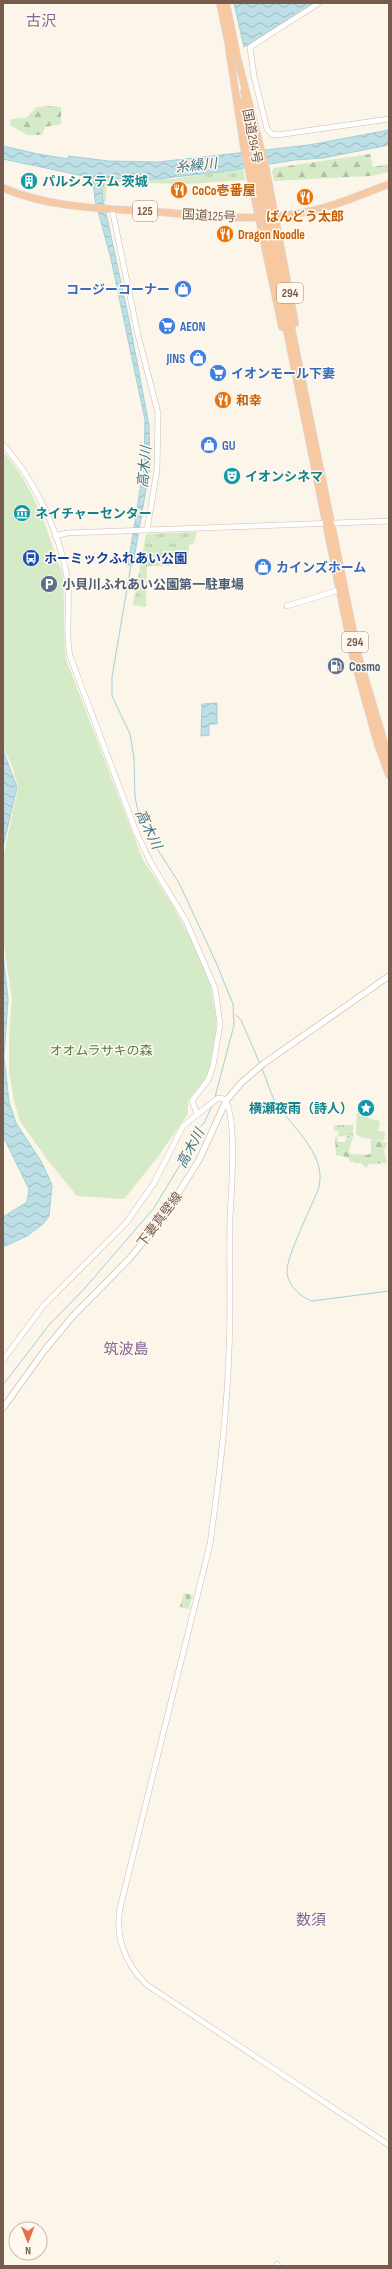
<svg xmlns="http://www.w3.org/2000/svg" width="392" height="2269" font-family="'Sofia Sans Condensed','Noto Sans JP',sans-serif">
<style>
.grass{fill:url(#grass-tufts)}
.forest{fill:url(#forest-firs)}
.cemetery{fill:url(#cemetery-stones)}
.green{fill:#d5ebc7}
.water{fill:url(#water-waves);stroke:#a3d0d8}
.lines{fill:none;stroke-linecap:round;stroke-linejoin:round}
.stream{stroke:#a3d0d8;stroke-width:1}
.tertiary-casing{stroke:#cfbdae;stroke-width:6}
.secondary-casing{stroke:#d4bfae;stroke-width:7}
.trunk-casing{stroke:#dcd4d0;stroke-width:8}
.tertiary{stroke:#fff;stroke-width:5}
.secondary{stroke:#fff;stroke-width:5.5}
.trunk{stroke:#f8c8a1;stroke-width:6}
.trunk-bridge-casing{stroke:#dcd4d0;stroke-width:8;stroke-linecap:butt}
.trunk-bridge{stroke:#f8c8a1;stroke-width:6}
.labels{text-anchor:middle;stroke-width:3;stroke-linejoin:round;paint-order:stroke}
.shield{fill:#fff9ef;stroke:#a08a7d;stroke-width:1}
.shield-label{font-size:12px;font-weight:bold;fill:#775b4c}
.street-label{font-size:13px;fill:#775b4c;stroke:#fff9ef}
.culture-label{font-size:13px;font-weight:bold;fill:#0d838f;stroke:#fff9ef;text-anchor:start}
.food-label{font-size:13px;font-weight:bold;fill:#c56008;stroke:#fff9ef;text-anchor:start}
.shop-label{font-size:13px;font-weight:bold;fill:#366cbe;stroke:#fff9ef;text-anchor:start}
.transit-label{font-size:13px;font-weight:bold;fill:#164399;stroke:#fff9ef;text-anchor:start}
.service-label{font-size:13px;font-weight:bold;fill:#4e5e75;stroke:#fff9ef;text-anchor:start}
.park-label{font-size:13px;fill:#547d43;stroke:#fff9ef}
.water-label{font-size:14px;font-style:italic;fill:#437883;stroke:#fff9ef}
.quarter-label{font-size:15px;fill:#836493;stroke:#fff9ef}
</style>
<defs>
<pattern id="grass-tufts" width="24" height="20" patternUnits="userSpaceOnUse"><rect width="24" height="20" fill="#d5ebc7"/><path d="M3 7l-1-3M5 7V3M7 7l1-3M15 17l-1-3M17 17v-4M19 17l1-3" fill="none" stroke="#b2c1a4"/></pattern>
<pattern id="forest-firs" width="22" height="20" patternUnits="userSpaceOnUse"><rect width="22" height="20" fill="#d5ebc7"/><path d="M5 1l3.5 6h-7zM16 11l3.5 6h-7z" fill="#b2c1a4"/></pattern>
<pattern id="cemetery-stones" width="16" height="16" patternUnits="userSpaceOnUse"><rect width="16" height="16" fill="#d5ebc7"/><path d="M2 7V4a2 2 0 0 1 4 0v3zM10 15v-3a2 2 0 0 1 4 0v3z" fill="#b2c1a4"/></pattern>
<pattern id="water-waves" width="16" height="10" patternUnits="userSpaceOnUse"><rect width="16" height="10" fill="#bde0e7"/><path d="M0 5q4-4 8 0t8 0" fill="none" stroke="#9eb9bd"/></pattern>
</defs>
<rect width="100%" height="100%" fill="#fcf5e9"/>
<g class="grass">
<path d="M 243,168 L 245,180 L 186,184 L 107,182 L 106,201 L 104,201 L 102,181 L 104,178 L 174,179 Z"/>
<path d="M 197,532 L 194,543 L 189,545 L 188,557 L 172,557 L 169,566 L 147,566 L 146,607 L 133,605 L 146,534 Z"/>
<path d="M 334,1125 L 353,1125 L 353,1137 L 350,1135 L 337,1137 L 339,1131 L 334,1131 Z"/>
</g>
<g class="forest">
<path d="M 56,106 L 61,108 L 61,124 L 45,127 L 42,135 L 27,135 L 10,125 L 11,119 L 26,118 L 37,107 Z"/>
<path d="M 370,154 L 373,167 L 389,164 L 389,172 L 370,176 L 274,181 L 272,171 L 274,168 Z"/>
<path d="M 350,1135 L 353,1136 L 349,1151 L 350,1154 L 368,1155 L 371,1153 L 371,1139 L 387,1143 L 384,1151 L 387,1163 L 369,1164 L 366,1168 L 361,1163 L 350,1162 L 348,1157 L 336,1155 L 335,1138 L 337,1137 L 338,1142 L 345,1142 L 346,1137 Z"/>
</g>
<path class="cemetery" d="M 184,1593 L 193,1595 L 189,1609 L 180,1607 Z"/>
<g class="green">
<path d="M 3,452 C 29,480 44,518 55,554 C 58,562 63,572 63,580 C 65,606 63,633 66,659 L 134,837 L 142,858 L 170,901 L 190,937 L 210,983 L 216,1019 L 216,1036 L 209,1070 L 205,1079 L 188,1100 L 188,1114 L 157,1158 L 124,1199 L 77,1196 L 46,1158 L 20,1121 L 14,1101 L 9,1072 L 9,1036 L 12,999 L 3,940 L 3,858 L 18,787 L 11,763 L 3,748 Z"/>
<path d="M 360,1107 L 365,1108 L 368,1118 L 380,1121 L 378,1131 L 385,1132 L 384,1141 L 362,1138 L 356,1134 L 357,1113 L 361,1113 Z"/>
</g>
<g class="water">
<path d="M 234,3 L 314,3 L 244,47 Z"/>
<path d="M 389,130 L 389,145 L 323,158 L 295,160 L 219,172 L 157,179 L 101,178 L 103,199 L 129,320 L 149,425 L 150,466 L 133,565 L 128,565 L 144,465 L 145,420 L 111,259 L 95,200 L 93,178 L 3,159 L 3,146 L 38,154 L 69,159 L 68,156 L 109,161 L 158,162 L 309,145 Z"/>
<path d="M 217,703 L 217,724 L 209,724 L 209,735 L 201,736 L 202,704 Z"/>
<path d="M 3,750 L 17,787 L 3,847 Z"/>
<path d="M 3,953 L 8,999 L 4,1057 L 9,1102 L 16,1123 L 41,1161 L 52,1185 L 49,1216 L 43,1224 L 27,1236 L 3,1247 L 3,1217 L 27,1202 L 29,1189 L 3,1136 Z"/>
</g>
<g class="lines">
<g class="stream">
<path d="M 131,565 L 112,677 L 112,696 L 130,734 L 134,758 L 135,797 L 139,816 L 149,836 L 179,883 L 215,960 L 233,1004 L 234,1025 L 215,1097"/>
<path d="M 236,1015 L 241,1020 L 260,1064"/>
<path d="M 262,1069 C 267,1079 269,1091 275,1101 C 290,1126 327,1153 319,1187 C 312,1206 287,1255 287,1271 C 287,1284 300,1297 312,1301 L 389,1291"/>
<path d="M 3,1385 L 49,1325 L 85,1288 L 154,1208 L 189,1150 L 199,1128 L 204,1123 L 212,1106"/>
</g>
<defs>
<g id="tertiary">
<path d="M 319,3 L 250,47 L 254,76 L 267,129 L 272,134 L 277,135 L 389,119"/>
<path d="M 112,209 L 138,335 L 158,413 L 157,470 L 147,530"/>
<path d="M 3,445 C 34,478 64,540 68,587 C 70,610 65,633 70,656 L 137,834 L 151,863 L 186,921 L 215,988 L 220,1024 L 213,1066 L 208,1080 L 192,1101 L 197,1113"/>
<path d="M 55,536 L 67,533 L 389,521"/>
<path d="M 287,606 L 339,590"/>
<path d="M 3,1360 L 44,1305 L 126,1223 L 154,1183 L 183,1126 L 218,1098 L 224,1099 C 238,1115 231,1195 230,1218 C 229,1263 231,1307 229,1351 C 227,1415 219,1481 210,1544 L 120,1908 C 115,1937 125,1964 147,1985 L 389,2145"/>
<path d="M 277,2264 L 278,2266"/>
</g>
<path id="secondary" d="M 3,1408 L 44,1351 L 72,1317 L 129,1259 L 160,1222 L 199,1160 L 226,1101 L 241,1083 L 263,1064 L 389,976"/>
<g id="trunk">
<path d="M 220,3 L 230,52"/>
<path d="M 226,3 L 236,51"/>
<path d="M 229,49 L 244,148 L 282,327"/>
<path d="M 235,49 L 266,169 L 295,323"/>
<path d="M 244,92 L 266,204"/>
<path d="M 240,102 L 261,204"/>
<path d="M 3,188 C 53,209 104,208 158,212 C 200,215 245,221 288,215 C 323,211 356,197 389,184"/>
<path d="M 266,228 L 353,656 L 378,745 L 389,775"/>
<path d="M 271,228 L 358,655 L 389,759"/>
</g>
</defs>
<use href="#tertiary" class="tertiary-casing"/>
<use href="#secondary" class="secondary-casing"/>
<use href="#trunk" class="trunk-casing"/>
<use href="#tertiary" class="tertiary"/>
<use href="#secondary" class="secondary"/>
<use href="#trunk" class="trunk"/>
<defs>
<g id="trunk-bridge">
<path d="M 261,204 L 266,228"/>
<path d="M 266,204 L 271,228"/>
</g>
</defs>
<use href="#trunk-bridge" class="trunk-bridge-casing"/>
<use href="#trunk-bridge" class="trunk-bridge"/>
</g>
<defs>
<symbol id="building-disc" viewBox="-11 -11 22 22"><circle r="9.5" fill="#0f9aa8" stroke="#fff9ef"/><path d="M-4-6H4V6H1V3H-1V6H-4ZM-2.5-4.3h1.7v1.8h-1.7ZM.8-4.3h1.7v1.8H.8ZM-2.5-1h1.7V.8h-1.7ZM.8-1h1.7V.8H.8Z" fill="#fff"/></symbol>
<symbol id="restaurant-disc" viewBox="-11 -11 22 22"><circle r="9.5" fill="#e8710a" stroke="#fff9ef"/><path d="M-5-6h1v4h1v-4h1v4h1v-4h1v5L-1.5 .5V6h-2V.5L-5-1ZM5-6V6H3V1.5H1.5Q1.5-4 5-6Z" fill="#fff"/></symbol>
<symbol id="shop-disc" viewBox="-11 -11 22 22"><circle r="9.5" fill="#3f7fe0" stroke="#fff9ef"/><path d="M-5-2.5h2.3a2.7 3.5 0 0 1 5.4 0H5L5.5 6h-11ZM-1.5-2.5h3a1.5 2.3 0 0 0-3 0Z" fill="#fff"/></symbol>
<symbol id="supermarket-disc" viewBox="-11 -11 22 22"><circle r="9.5" fill="#3f7fe0" stroke="#fff9ef"/><path d="M-6-5.5h2.5l.6 2H6L4.5 2H-2.5L-4.4-4H-6ZM-1.5 3.2a1.3 1.3 0 1 0 .1 0ZM3 3.2a1.3 1.3 0 1 0 .1 0Z" fill="#fff"/></symbol>
<symbol id="theatre-disc" viewBox="-11 -11 22 22"><circle r="9.5" fill="#0f9aa8" stroke="#fff9ef"/><path d="M-5-5.5Q0-4 5-5.5V0Q5 5 0 6Q-5 5-5 0ZM-3.3-2.5H-1v1.5H-3.3ZM1-2.5H3.3v1.5H1ZM-2.8 1Q0 5.5 2.8 1Z" fill="#fff"/></symbol>
<symbol id="museum-disc" viewBox="-11 -11 22 22"><circle r="9.5" fill="#0f9aa8" stroke="#fff9ef"/><path d="M0-6L6-3V-2H-6V-3ZM-5-1h2V3h-2ZM-1-1h2V3h-2ZM3-1h2V3H3ZM-6 4H6V6H-6Z" fill="#fff"/></symbol>
<symbol id="bus-disc" viewBox="-11 -11 22 22"><circle r="9.5" fill="#1a4fb4" stroke="#fff9ef"/><path d="M-5-6H5V4H4V6H2V4H-2V6H-4V4H-5ZM-3.5-4V0h7V-4ZM-3.5 1.2v1.5H-2V1.2ZM2 1.2v1.5H3.5V1.2Z" fill="#fff"/></symbol>
<symbol id="parking-disc" viewBox="-11 -11 22 22"><circle r="9.5" fill="#5c6f8a" stroke="#fff9ef"/><path d="M-3.5-5.5H1a3.5 3.5 0 0 1 0 7H-1V5.5H-3.5ZM-1-3.4V-.6H.8a1.4 1.4 0 0 0 0-2.8Z" fill="#fff"/></symbol>
<symbol id="fuel-disc" viewBox="-11 -11 22 22"><circle r="9.5" fill="#5c6f8a" stroke="#fff9ef"/><path d="M-5.5-6h7V0h2V4h1.3V-2.5L3-4.5l.8-.8L6-3V5H2.5V1h-1V6h-7ZM-4.2-4.7v3.2H.2V-4.7Z" fill="#fff"/></symbol>
<symbol id="sight-disc" viewBox="-11 -11 22 22"><circle r="9.5" fill="#0f9aa8" stroke="#fff9ef"/><path d="M0-6L1.8-2.2L6-1.7L2.9 1.2L3.7 5.4L0 3.3L-3.7 5.4L-2.9 1.2L-6-1.7L-1.8-2.2Z" fill="#fff"/></symbol>
</defs>
<g fill-rule="evenodd">
<use href="#building-disc" x="19" y="171" width="20" height="20"/>
<use href="#restaurant-disc" x="169" y="180" width="20" height="20"/>
<use href="#restaurant-disc" x="295" y="187" width="20" height="20"/>
<use href="#restaurant-disc" x="215" y="224" width="20" height="20"/>
<use href="#shop-disc" x="173" y="279" width="20" height="20"/>
<use href="#supermarket-disc" x="157" y="316" width="20" height="20"/>
<use href="#shop-disc" x="188" y="348" width="20" height="20"/>
<use href="#supermarket-disc" x="208" y="363" width="20" height="20"/>
<use href="#restaurant-disc" x="213" y="390" width="20" height="20"/>
<use href="#shop-disc" x="199" y="435" width="20" height="20"/>
<use href="#theatre-disc" x="222" y="466" width="20" height="20"/>
<use href="#museum-disc" x="12" y="503" width="20" height="20"/>
<use href="#bus-disc" x="21" y="548" width="20" height="20"/>
<use href="#shop-disc" x="253" y="557" width="20" height="20"/>
<use href="#parking-disc" x="39" y="574" width="20" height="20"/>
<use href="#fuel-disc" x="326" y="656" width="20" height="20"/>
<use href="#sight-disc" x="356" y="1098" width="20" height="20"/>
</g>
<g class="labels">
<g class="shield">
<rect x="133" y="201" width="24" height="20" rx="3"/>
<rect x="277" y="283" width="26" height="20" rx="3"/>
<rect x="342" y="632" width="26" height="20" rx="3"/>
</g>
<g class="shield-label">
<text x="145" y="215">125</text>
<text x="290" y="297">294</text>
<text x="355" y="646">294</text>
</g>
<g class="street-label">
<text transform="translate(253 136) rotate(79)" y="5">国道294号</text>
<text transform="translate(209 215) rotate(3)" y="5">国道125号</text>
<text transform="translate(159 1219) rotate(-53)" y="5">下妻真壁線</text>
</g>
<g class="culture-label">
<text x="42" y="186">パルシステム 茨城</text>
<text x="245" y="481">イオンシネマ</text>
<text x="35" y="518">ネイチャーセンター</text>
<text x="353" y="1113" text-anchor="end">横瀬夜雨（詩人）</text>
</g>
<g class="food-label">
<text x="192" y="195">CoCo壱番屋</text>
<text x="305" y="221" text-anchor="middle">ばんどう太郎</text>
<text x="238" y="239">Dragon Noodle</text>
<text x="236" y="405">和幸</text>
</g>
<g class="shop-label">
<text x="170" y="294" text-anchor="end">コージーコーナー</text>
<text x="180" y="331">AEON</text>
<text x="185" y="363" text-anchor="end">JINS</text>
<text x="231" y="378">イオンモール下妻</text>
<text x="222" y="450">GU</text>
<text x="276" y="572">カインズホーム</text>
</g>
<g class="transit-label">
<text x="44" y="563">ホーミックふれあい公園</text>
</g>
<g class="service-label">
<text x="62" y="589">小貝川ふれあい公園第一駐車場</text>
<text x="349" y="671">Cosmo</text>
</g>
<g class="park-label">
<text x="101" y="1055">オオムラサキの森</text>
</g>
<g class="water-label">
<text transform="translate(196 165) rotate(-6)" y="5">糸繰川</text>
<text transform="translate(144 467) rotate(-85)" y="5">高木川</text>
<text transform="translate(149 829) rotate(64)" y="5">高木川</text>
<text transform="translate(190 1148) rotate(-62)" y="5">高木川</text>
</g>
<g class="quarter-label">
<text x="41" y="26">古沢</text>
<text x="126" y="1354">筑波島</text>
<text x="311" y="1925">数須</text>
</g>
</g>
<rect width="392" height="2269" fill="none" stroke="#775b4c" stroke-width="8"/>
<g transform="translate(28 2241) rotate(179)"><circle r="19" fill="#fff9ef" stroke="#c9baae"/>
<path d="M0-3L7 15L0 10L-7 15Z" fill="#e5714f"/>
<text y="-6" font-size="11" font-weight="bold" text-anchor="middle" fill="#775b4c">N</text>
</g>
</svg>
